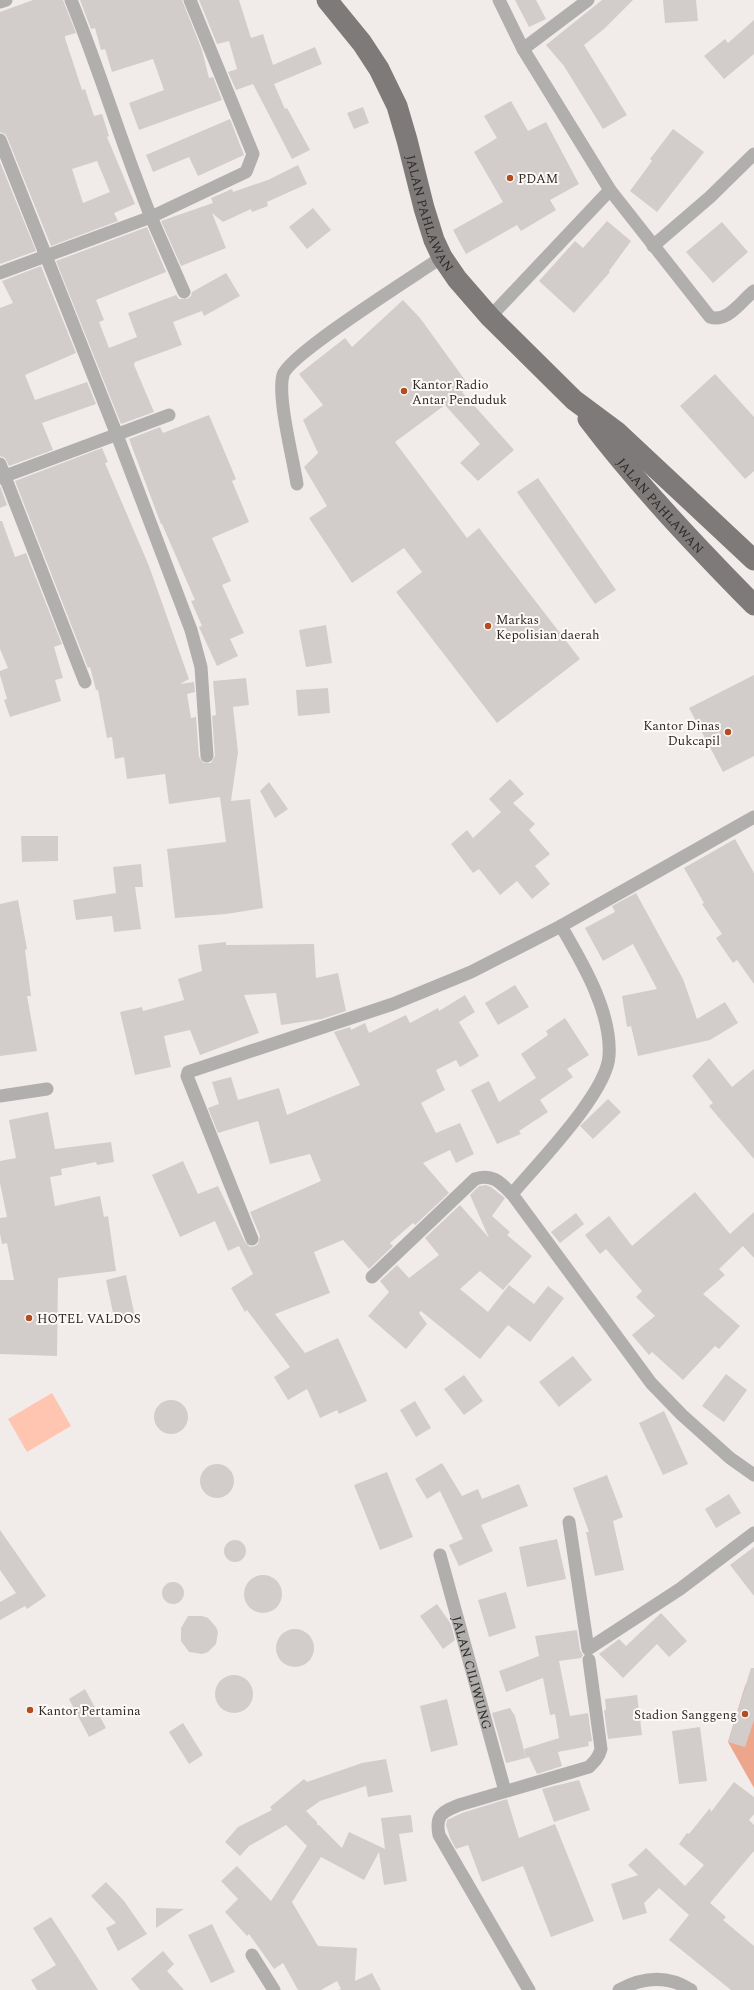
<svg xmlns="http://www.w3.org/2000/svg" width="754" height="1990" font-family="Spectral,serif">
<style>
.green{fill:#eda68c}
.water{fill:#ffc5b0}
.building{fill:#d2cdcb;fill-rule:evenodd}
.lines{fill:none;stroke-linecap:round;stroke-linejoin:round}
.minor{stroke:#b1aeae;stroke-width:13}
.primary{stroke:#7e7a79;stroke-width:21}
.poi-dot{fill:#b24c21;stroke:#fef9f7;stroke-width:1.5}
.labels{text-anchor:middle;stroke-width:4;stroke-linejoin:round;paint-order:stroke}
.poi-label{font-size:13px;fill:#2c2a29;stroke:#fef9f7;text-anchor:start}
.street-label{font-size:13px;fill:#2c2a29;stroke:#fef9f7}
</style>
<rect width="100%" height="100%" fill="#f1ecea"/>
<path class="green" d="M 754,1671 L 754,1788 L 728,1742 L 745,1686 Z"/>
<path class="water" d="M 52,1393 L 71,1426 L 27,1452 L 8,1419 Z"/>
<g class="building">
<path d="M 33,0 L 63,0 L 76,33 L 65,36 L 65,38 L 82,90 L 85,89 L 94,116 L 102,114 L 109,136 L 107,137 L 135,204 L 114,213 L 118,221 L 51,246 L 7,137 L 5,134 L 0,132 L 0,12 ZM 97,161 L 110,192 L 83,203 L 72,169 Z"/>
<path d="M 80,0 L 182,0 L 202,50 L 209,78 L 213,77 L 222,100 L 139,130 L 129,103 L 164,90 L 153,59 L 112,72 L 105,49 L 101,50 L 95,28 L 91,29 Z"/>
<path d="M 199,0 L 239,0 L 251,38 L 263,34 L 273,65 L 315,47 L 322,64 L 274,84 L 285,109 L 287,108 L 310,150 L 292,159 L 253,84 L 236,90 L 228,72 L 237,69 L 229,41 L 217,44 Z"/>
<path d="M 515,0 L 536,0 L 546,19 L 529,27 Z"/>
<path d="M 602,0 L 633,0 L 604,29 L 584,45 L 627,115 L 603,129 L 564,66 L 546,45 Z"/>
<path d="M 663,0 L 696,0 L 698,21 L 665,23 Z"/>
<path d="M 754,20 L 754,54 L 724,79 L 704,56 L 725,39 L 728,43 Z"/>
<path d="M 511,101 L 528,131 L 546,122 L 579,184 L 550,200 L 556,210 L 521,231 L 517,225 L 466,254 L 453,230 L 503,202 L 474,152 L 497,138 L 484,116 Z"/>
<path d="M 363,107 L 369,123 L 354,129 L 347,113 Z"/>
<path d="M 230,119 L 244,155 L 198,176 L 189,157 L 153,172 L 146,155 Z"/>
<path d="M 673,129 L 704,152 L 657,212 L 630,191 L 652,161 L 650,159 Z"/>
<path d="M 0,162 L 36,251 L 0,264 Z"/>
<path d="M 298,165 L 307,184 L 267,202 L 268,206 L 252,212 L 251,209 L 223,222 L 212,213 L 226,248 L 181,266 L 161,221 L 213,203 L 211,198 L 232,189 L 233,192 L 268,180 Z"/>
<path d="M 313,208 L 331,230 L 307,249 L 289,227 Z"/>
<path d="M 607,221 L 631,241 L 609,271 L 610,272 L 574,313 L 539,281 L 575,241 L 583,248 Z"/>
<path d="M 722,222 L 748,252 L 713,283 L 686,252 Z"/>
<path d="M 147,227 L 166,272 L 96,300 L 104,320 L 99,322 L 109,348 L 137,337 L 128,313 L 176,295 L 179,299 L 187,299 L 191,296 L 192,292 L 226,273 L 240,296 L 204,316 L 202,311 L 173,322 L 182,345 L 135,362 L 134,365 L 154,412 L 121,424 L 56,261 Z"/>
<path d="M 41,266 L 76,353 L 25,375 L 35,400 L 87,382 L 96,404 L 42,423 L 53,450 L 9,466 L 5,458 L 0,456 L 0,308 L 13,303 L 2,281 Z"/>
<path d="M 403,300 L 420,318 L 470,387 L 462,392 L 514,450 L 478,481 L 460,463 L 480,444 L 445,405 L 395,442 L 467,538 L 479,528 L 580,659 L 497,723 L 396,592 L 422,572 L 404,548 L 352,583 L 309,518 L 327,506 L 304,467 L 318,453 L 303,420 L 323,405 L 299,374 L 345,338 L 352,347 Z"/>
<path d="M 715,374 L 754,417 L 754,471 L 745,479 L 680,406 Z"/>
<path d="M 209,415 L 236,479 L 232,481 L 249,522 L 212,538 L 231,581 L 222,585 L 244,633 L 230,639 L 238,656 L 217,666 L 199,627 L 202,626 L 191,601 L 195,600 L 162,524 L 161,524 L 129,439 L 160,427 L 163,433 Z"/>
<path d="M 102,448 L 108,462 L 105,463 L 149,566 L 189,679 L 180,684 L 194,682 L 195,692 L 187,694 L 191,718 L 196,717 L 199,757 L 204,763 L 211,763 L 215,756 L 212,716 L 216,715 L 213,681 L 246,678 L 249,705 L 233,707 L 238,752 L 231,801 L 250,799 L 263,908 L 226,914 L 175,918 L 167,849 L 226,842 L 220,797 L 169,804 L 165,774 L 127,779 L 124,757 L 115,759 L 112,737 L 107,738 L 98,690 L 96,690 L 90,667 L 88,668 L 15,481 Z"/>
<path d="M 538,478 L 616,590 L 595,604 L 517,492 Z"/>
<path d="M 0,486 L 7,505 L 0,508 Z"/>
<path d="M 0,521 L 2,521 L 15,557 L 26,553 L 62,644 L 54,647 L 63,678 L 55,680 L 61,701 L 10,717 L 4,700 L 7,699 L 0,675 L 0,671 L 8,668 L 0,649 Z"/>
<path d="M 326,625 L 332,663 L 306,667 L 299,630 Z"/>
<path d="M 754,675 L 754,756 L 723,772 L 689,708 Z"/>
<path d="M 328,688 L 330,713 L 298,716 L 296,690 Z"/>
<path d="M 510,779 L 524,794 L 513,803 L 535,824 L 529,830 L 550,854 L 535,866 L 550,884 L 532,899 L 517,881 L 500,895 L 479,869 L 473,873 L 451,844 L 467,830 L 473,838 L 501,812 L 489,799 Z"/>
<path d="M 269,782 L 288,809 L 275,818 L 260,791 Z"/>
<path d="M 21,836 L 58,836 L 58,861 L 22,862 Z"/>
<path d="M 735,839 L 754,873 L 754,984 L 737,960 L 733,963 L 716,938 L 722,934 L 702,904 L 704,903 L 684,868 Z"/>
<path d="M 141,864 L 143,887 L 135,887 L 141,929 L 114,932 L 112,916 L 76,920 L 73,900 L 116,893 L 113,867 Z"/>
<path d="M 636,893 L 683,979 L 697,1019 L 725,1002 L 738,1023 L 710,1040 L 638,1056 L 631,1026 L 627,1027 L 622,996 L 657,989 L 633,944 L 603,961 L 585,928 L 615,912 L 612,906 Z"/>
<path d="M 18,900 L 27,949 L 25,950 L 31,996 L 27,996 L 37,1051 L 0,1056 L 0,904 Z"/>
<path d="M 226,942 L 226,945 L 314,944 L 316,978 L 338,973 L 346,1011 L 322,1019 L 281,1025 L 276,993 L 244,995 L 259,1033 L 200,1055 L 190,1030 L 164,1036 L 171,1067 L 135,1075 L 120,1012 L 142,1007 L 143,1011 L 184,1000 L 178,979 L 202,971 L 198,945 Z"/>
<path d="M 515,985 L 529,1007 L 498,1025 L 485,1003 Z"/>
<path d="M 465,995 L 475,1012 L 459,1022 L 479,1056 L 460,1067 L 456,1060 L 436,1070 L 445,1090 L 421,1103 L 436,1133 L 460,1123 L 474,1154 L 456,1163 L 450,1150 L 423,1163 L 449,1193 L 415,1225 L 413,1223 L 390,1243 L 393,1246 L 369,1269 L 343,1240 L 314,1252 L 330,1293 L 275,1314 L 305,1353 L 338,1338 L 367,1401 L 339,1414 L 337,1410 L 320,1418 L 307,1389 L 288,1400 L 274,1377 L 290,1367 L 247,1310 L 245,1312 L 231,1288 L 253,1274 L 239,1246 L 228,1251 L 215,1221 L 180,1237 L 152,1175 L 183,1161 L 198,1194 L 218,1186 L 245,1242 L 250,1247 L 255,1246 L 258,1244 L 260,1236 L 250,1212 L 321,1181 L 310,1154 L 270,1164 L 258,1121 L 218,1133 L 208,1108 L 219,1104 L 212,1082 L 231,1077 L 238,1100 L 279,1088 L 287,1115 L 360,1085 L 334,1032 L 350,1027 L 351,1030 L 365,1023 L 369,1033 L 406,1015 L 410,1023 L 438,1008 L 439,1011 Z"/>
<path d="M 565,1018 L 589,1055 L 567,1069 L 573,1077 L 540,1100 L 548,1112 L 519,1131 L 521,1134 L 497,1144 L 471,1090 L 489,1081 L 499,1102 L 536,1078 L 521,1054 L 548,1035 L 546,1031 Z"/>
<path d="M 709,1058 L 732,1087 L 754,1069 L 754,1159 L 709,1106 L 713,1103 L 692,1076 Z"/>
<path d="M 608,1099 L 621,1112 L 593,1139 L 580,1126 Z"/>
<path d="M 48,1112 L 55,1149 L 111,1142 L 114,1162 L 97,1165 L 96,1162 L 61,1169 L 62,1175 L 50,1177 L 55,1206 L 100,1196 L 104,1217 L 108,1216 L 116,1271 L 58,1278 L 57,1356 L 0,1354 L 0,1280 L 14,1280 L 7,1243 L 2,1244 L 0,1234 L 0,1218 L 7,1217 L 0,1183 L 0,1161 L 16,1158 L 9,1120 Z"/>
<path d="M 486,1185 L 491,1187 L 505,1198 L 492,1216 L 510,1232 L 507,1235 L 532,1256 L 503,1290 L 480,1271 L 460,1289 L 488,1312 L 509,1285 L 534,1304 L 548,1286 L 564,1298 L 530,1342 L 508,1325 L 480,1359 L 421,1311 L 419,1313 L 427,1324 L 406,1349 L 368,1316 L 389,1292 L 380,1281 L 397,1265 L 409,1278 L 439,1255 L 425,1238 L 460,1205 L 489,1238 L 470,1195 L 479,1186 Z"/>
<path d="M 695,1192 L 730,1234 L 754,1212 L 754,1258 L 743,1246 L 719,1269 L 725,1275 L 703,1294 L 740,1326 L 719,1349 L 715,1346 L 683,1380 L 652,1352 L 649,1355 L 632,1335 L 655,1316 L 636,1297 L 642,1291 L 606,1249 L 600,1254 L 585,1235 L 609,1216 L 632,1246 Z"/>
<path d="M 576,1213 L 584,1224 L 560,1243 L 551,1232 Z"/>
<path d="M 126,1275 L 135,1317 L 115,1322 L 106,1280 Z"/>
<path d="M 573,1356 L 592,1380 L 559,1407 L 539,1382 Z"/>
<path d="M 726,1374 L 747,1390 L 724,1422 L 702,1406 Z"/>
<path d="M 464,1375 L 483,1401 L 464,1415 L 444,1389 Z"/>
<circle cx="171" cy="1417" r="17"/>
<path d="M 415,1401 L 431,1428 L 416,1437 L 400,1410 Z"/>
<path d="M 664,1411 L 688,1464 L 663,1475 L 639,1423 Z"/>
<path d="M 442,1463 L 462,1496 L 478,1489 L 482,1499 L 519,1484 L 528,1506 L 481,1525 L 493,1551 L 459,1566 L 449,1545 L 463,1539 L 440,1491 L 427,1499 L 415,1479 Z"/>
<circle cx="217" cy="1481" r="17"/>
<path d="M 387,1472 L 413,1537 L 380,1550 L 354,1485 Z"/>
<path d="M 607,1475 L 623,1517 L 613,1521 L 624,1570 L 595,1576 L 586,1532 L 589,1532 L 573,1488 Z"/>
<path d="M 729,1494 L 741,1513 L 716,1528 L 705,1509 Z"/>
<path d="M 0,1530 L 46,1596 L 27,1609 L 25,1606 L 0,1620 L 0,1602 L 16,1593 L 0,1570 Z"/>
<path d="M 557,1539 L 566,1579 L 527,1587 L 519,1547 Z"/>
<circle cx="235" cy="1551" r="11"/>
<path d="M 754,1547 L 754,1596 L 730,1565 Z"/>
<circle cx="263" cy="1594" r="19"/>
<circle cx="173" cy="1593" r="11"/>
<path d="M 506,1592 L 516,1628 L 489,1637 L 478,1600 Z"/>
<path d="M 437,1604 L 451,1624 L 455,1640 L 443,1649 L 420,1616 Z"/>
<path d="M 661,1613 L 687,1641 L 669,1657 L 657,1644 L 623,1678 L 599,1654 L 619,1639 L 626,1646 Z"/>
<path d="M 188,1616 L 202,1616 L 208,1618 L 216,1627 L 218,1632 L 216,1644 L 208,1652 L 202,1654 L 189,1652 L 181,1641 L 181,1628 Z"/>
<circle cx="295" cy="1648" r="19"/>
<path d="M 577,1630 L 580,1650 L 583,1655 L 581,1658 L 559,1661 L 570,1716 L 588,1713 L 592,1741 L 588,1742 L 589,1746 L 558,1752 L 562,1766 L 537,1774 L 529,1757 L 526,1758 L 524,1749 L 559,1738 L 555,1714 L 550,1715 L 543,1678 L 506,1692 L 499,1671 L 539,1656 L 535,1636 Z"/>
<path d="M 751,1668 L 754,1668 L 754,1720 L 745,1747 L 728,1742 Z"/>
<circle cx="234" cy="1694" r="19"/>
<path d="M 85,1689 L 106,1728 L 89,1737 L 69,1699 Z"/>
<path d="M 637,1695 L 642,1735 L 608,1739 L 604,1710 L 606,1710 L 605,1699 Z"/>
<path d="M 447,1699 L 458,1745 L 431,1752 L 420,1706 Z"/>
<path d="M 510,1708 L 515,1716 L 526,1758 L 506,1763 L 492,1713 Z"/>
<path d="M 183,1723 L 203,1755 L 189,1764 L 169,1732 Z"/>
<path d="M 700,1727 L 707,1781 L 679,1784 L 672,1731 Z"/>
<path d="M 386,1759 L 393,1792 L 368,1797 L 366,1786 L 320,1801 L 306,1811 L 317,1822 L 317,1825 L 319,1825 L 342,1848 L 349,1832 L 385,1849 L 381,1818 L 411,1815 L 413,1832 L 399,1834 L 407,1881 L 384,1885 L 379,1852 L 364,1880 L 321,1857 L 292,1902 L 318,1946 L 357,1948 L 355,1981 L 372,1973 L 381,1990 L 338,1990 L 341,1989 L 337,1981 L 321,1990 L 298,1990 L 283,1963 L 274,1969 L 249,1934 L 247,1936 L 225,1912 L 238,1899 L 221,1881 L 237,1866 L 271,1901 L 307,1846 L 286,1825 L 249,1846 L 240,1856 L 225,1842 L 238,1827 L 272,1810 L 270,1807 L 304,1779 L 307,1782 L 362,1763 Z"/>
<path d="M 579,1780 L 590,1810 L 554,1822 L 542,1789 Z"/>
<path d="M 734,1782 L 754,1797 L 754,1814 L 749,1820 L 754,1825 L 754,1851 L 710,1903 L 726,1917 L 723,1920 L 754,1946 L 754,1990 L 731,1990 L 669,1940 L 689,1915 L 659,1888 L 644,1903 L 647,1913 L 623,1920 L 611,1884 L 638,1875 L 628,1865 L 646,1848 L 685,1886 L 704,1865 L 679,1844 L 687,1833 L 689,1834 L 710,1808 L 711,1812 Z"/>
<path d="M 507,1799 L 519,1838 L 555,1824 L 594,1921 L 551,1937 L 523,1866 L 482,1882 L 468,1845 L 456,1849 L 450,1838 L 446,1825 L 447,1820 L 462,1813 Z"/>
<path d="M 106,1882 L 124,1901 L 147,1934 L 118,1951 L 106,1928 L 116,1923 L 91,1896 Z"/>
<path d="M 156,1908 L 184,1909 L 156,1928 Z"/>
<path d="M 51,1917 L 78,1958 L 98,1990 L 37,1990 L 31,1980 L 56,1965 L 33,1928 Z"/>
<path d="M 212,1924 L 235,1972 L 211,1983 L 188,1935 Z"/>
<path d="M 163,1951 L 174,1964 L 167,1971 L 184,1990 L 140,1990 L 131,1979 Z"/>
</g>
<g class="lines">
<g class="minor">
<path d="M 71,0 C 100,71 122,145 151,217 C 162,242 173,267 184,292"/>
<path d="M 499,0 L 523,49 L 610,190 L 710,317 C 728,323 741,301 754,291"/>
<path d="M 0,2 L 6,0"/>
<path d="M 523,49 L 588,0"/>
<path d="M 0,140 L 117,435 L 191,630 L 201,667 L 207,756"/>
<path d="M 653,246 L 710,197 L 754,154"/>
<path d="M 0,273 L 151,217 L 246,172 L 253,154 L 190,0"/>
<path d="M 490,317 L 610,190"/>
<path d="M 0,464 L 85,682"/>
<path d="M 0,478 L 169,415"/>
<path d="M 297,484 C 293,458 277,397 283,375 C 289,354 416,275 442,257"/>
<path d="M 754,817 L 561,926 C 582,962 612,1012 609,1056 C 607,1093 537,1164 512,1194 L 651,1383 L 682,1415 L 730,1458 L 754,1475"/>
<path d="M 0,1096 L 47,1089"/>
<path d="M 252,1239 L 187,1076 L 188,1072 L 393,1004 L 471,972 L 561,926"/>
<path d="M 372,1277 L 475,1179 C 492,1173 500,1182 512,1194"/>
<path d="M 569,1522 L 588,1649 L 680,1589 L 754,1533"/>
<path id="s1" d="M 440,1555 L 505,1791"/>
<path d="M 252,1955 L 274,1990"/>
<path d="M 529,1990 L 439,1835 C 435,1815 442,1812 459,1805 L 589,1767 C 595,1761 599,1757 601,1749 L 589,1660"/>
<path d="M 619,1990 C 643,1977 668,1975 691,1990"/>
</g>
<g class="primary">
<path id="s2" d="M 327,0 L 362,43 L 379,69 L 397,106 L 407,140 L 424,208 L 434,240 L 442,257 L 457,279 L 490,317 L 574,400 L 617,432 L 754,560"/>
<path id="s3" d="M 588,419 C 638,485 696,546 754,605"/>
</g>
</g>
<g class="poi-dot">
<circle cx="510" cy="178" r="4"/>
<circle cx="404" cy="391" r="4"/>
<circle cx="488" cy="626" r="4"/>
<circle cx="728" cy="732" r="4"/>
<circle cx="29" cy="1318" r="4"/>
<circle cx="30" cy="1710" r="4"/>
<circle cx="745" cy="1714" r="4"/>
</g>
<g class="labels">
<g class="poi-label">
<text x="518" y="183">PDAM</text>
<text x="412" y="389">Kantor Radio<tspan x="412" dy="15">Antar Penduduk</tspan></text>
<text x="496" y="624">Markas<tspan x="496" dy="15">Kepolisian daerah</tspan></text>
<text x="720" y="730" text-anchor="end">Kantor Dinas<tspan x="720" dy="15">Dukcapil</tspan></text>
<text x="37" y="1323">HOTEL VALDOS</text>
<text x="38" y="1715">Kantor Pertamina</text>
<text x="737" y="1719" text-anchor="end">Stadion Sanggeng</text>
</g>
<g class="street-label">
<text dy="5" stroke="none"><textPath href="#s2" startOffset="240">JALAN PAHLAWAN</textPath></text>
<text dy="5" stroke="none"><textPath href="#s3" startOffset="113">JALAN PAHLAWAN</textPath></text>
<text dy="5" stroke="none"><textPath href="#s1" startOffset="122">JALAN CILIWUNG</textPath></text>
</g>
</g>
</svg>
